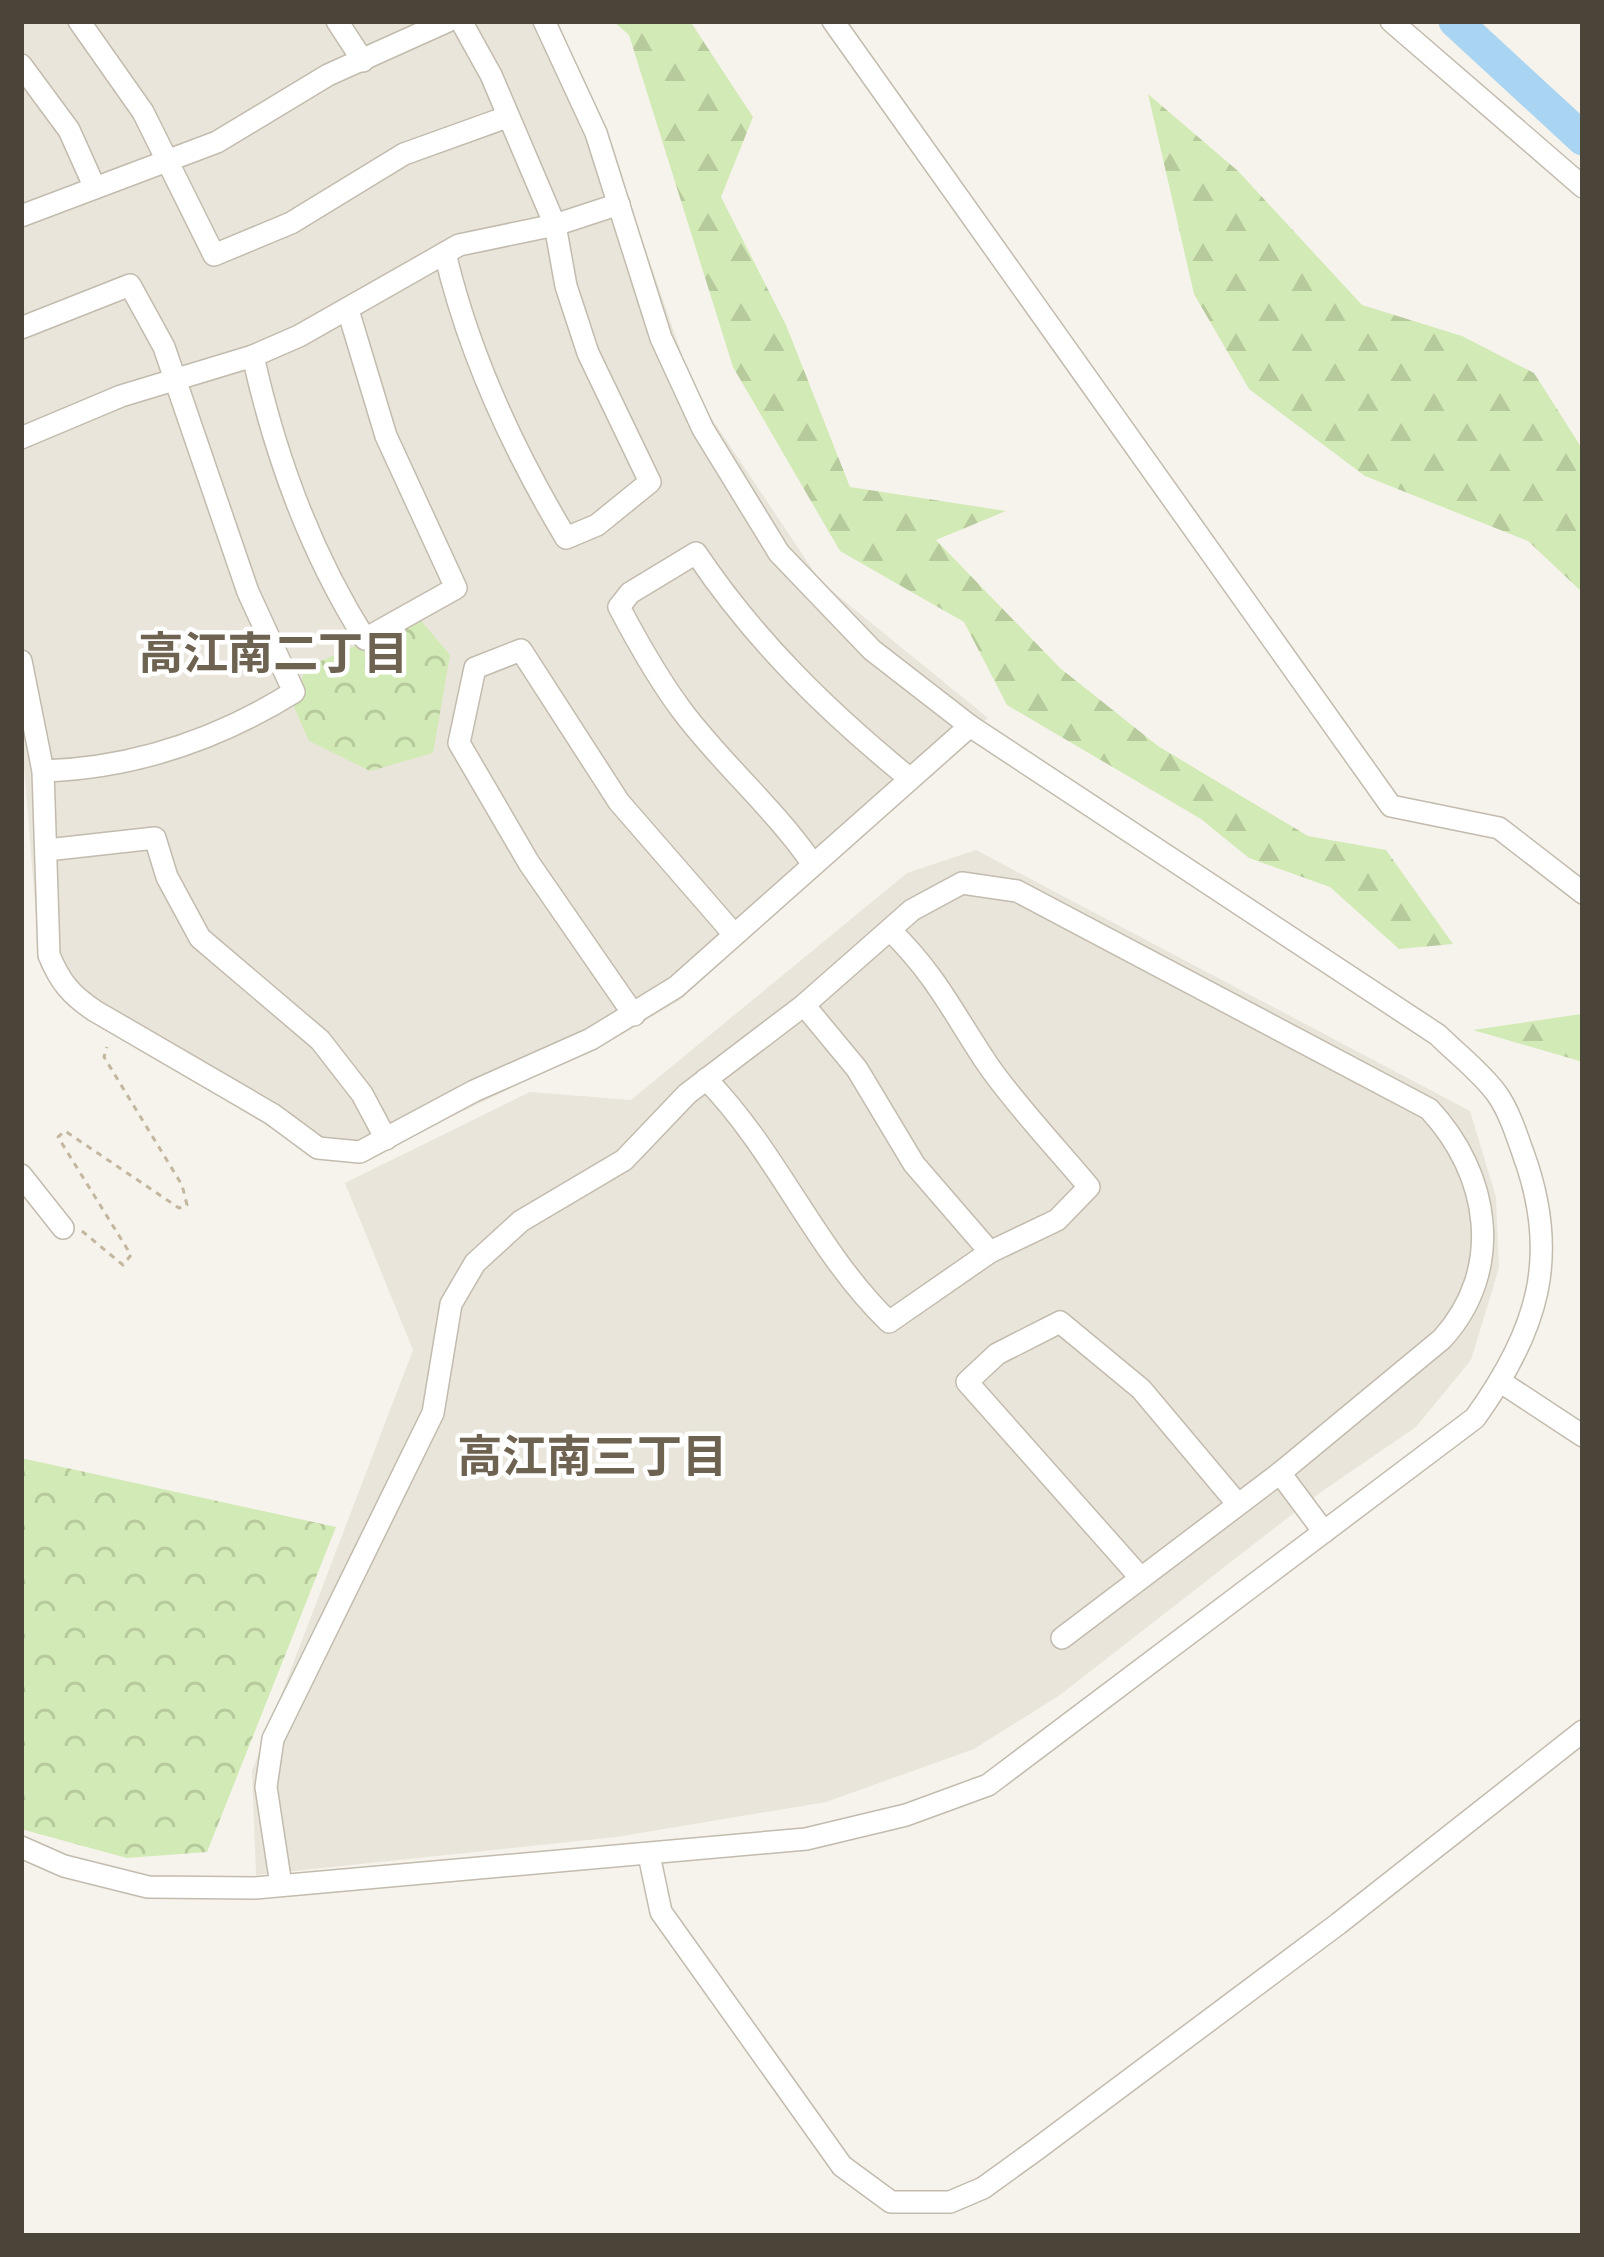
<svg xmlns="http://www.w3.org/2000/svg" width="1604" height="2257" font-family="Lato,'Noto Sans JP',sans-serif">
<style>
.residential{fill:#eae5da}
.forest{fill:url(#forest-firs)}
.park{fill:url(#park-crowns)}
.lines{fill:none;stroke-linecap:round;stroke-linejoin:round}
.river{stroke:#a9d4f2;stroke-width:33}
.street-casing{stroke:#c2bbae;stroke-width:24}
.path{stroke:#c4b79f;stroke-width:3;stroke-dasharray:6 6;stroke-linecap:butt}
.street{stroke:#fff;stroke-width:21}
.labels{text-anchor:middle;stroke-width:9;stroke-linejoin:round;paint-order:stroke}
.neighbourhood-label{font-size:45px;font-weight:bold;fill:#6e6250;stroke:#fff}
</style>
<defs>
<pattern id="forest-firs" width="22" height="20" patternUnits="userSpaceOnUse" patternTransform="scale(3)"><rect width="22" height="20" fill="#d2eab5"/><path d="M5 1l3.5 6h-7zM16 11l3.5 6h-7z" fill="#b6ca9c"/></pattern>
<pattern id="park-crowns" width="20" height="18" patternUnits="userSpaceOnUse" patternTransform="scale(3)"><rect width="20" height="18" fill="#d2eab5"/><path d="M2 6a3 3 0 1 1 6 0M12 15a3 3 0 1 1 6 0" fill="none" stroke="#b6ca9c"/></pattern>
</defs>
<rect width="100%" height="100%" fill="#f6f3ec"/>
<g class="residential">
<path d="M 21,21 L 558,21 L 607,138 L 696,395 L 821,582 L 988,718 L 680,1000 L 607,1043 L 353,1163 L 303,1148 L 62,999 L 40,966 L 21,728 Z"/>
<path d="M 976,850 L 1470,1111 L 1496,1197 L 1499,1268 L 1471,1360 L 1416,1427 L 1321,1492 L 1060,1695 L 974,1749 L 826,1802 L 616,1837 L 256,1875 L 252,1771 L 413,1350 L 345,1183 L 530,1092 L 631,1100 L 907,873 Z"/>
</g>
<g class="forest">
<path d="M 613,21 L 690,21 L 753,117 L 721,197 L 786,325 L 850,487 L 1006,511 L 936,540 L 1060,668 L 1158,746 L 1308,836 L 1386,850 L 1453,944 L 1399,949 L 1330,887 L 1249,858 L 1201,819 L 1007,705 L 964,622 L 840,551 L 733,367 L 629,35 Z"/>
<path d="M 1148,94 L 1238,171 L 1362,305 L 1462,336 L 1534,373 L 1583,450 L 1583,593 L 1528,541 L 1365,476 L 1249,389 L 1194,294 Z"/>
<path d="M 1583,1015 L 1583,1062 L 1473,1030 L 1581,1014 Z"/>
</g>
<g class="park">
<path d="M 419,618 L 450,655 L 433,753 L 370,771 L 309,741 L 294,707 L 305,668 Z"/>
<path d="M 21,1458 L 336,1527 L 207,1852 L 127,1858 L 21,1829 Z"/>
</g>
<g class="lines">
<path class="river" d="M 1455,21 L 1583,139"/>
<defs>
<g id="street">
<path d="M 79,21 L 143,112 L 214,255 L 291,223 L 404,154 L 507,117"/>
<path d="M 337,21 L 363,61"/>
<path d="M 833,21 L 1391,806 L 1499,828 L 1583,893"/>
<path d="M 1391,21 L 1583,187"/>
<path d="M 21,65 L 69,130 L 95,188"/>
<path d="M 21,216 L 217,142 L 328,75 L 448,21"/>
<path d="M 445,253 C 469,355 512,448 566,538 L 597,525 L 650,482 L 588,353 L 566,286 L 555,225 L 491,75 L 461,21"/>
<path d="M 21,328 L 130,285 L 164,347 L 248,592 L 294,692 C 217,740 134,768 43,771"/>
<path d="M 253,356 C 275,455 310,552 365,639 L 456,588 L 386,436 L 348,310"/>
<path d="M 21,438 L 121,396 L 253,356 L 299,336 L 459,245 L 555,225 L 619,204"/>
<path d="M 21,661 L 43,771 L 49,955 C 60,982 71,995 95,1011 L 272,1114 L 318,1148 L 360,1152 L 474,1091 L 591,1039 L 676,987 L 970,726"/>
<path d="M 47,850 L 155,838 L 167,877 L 200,938 L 320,1040 L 362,1094 L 386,1139"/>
<path d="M 812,863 C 774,808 723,765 683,712 C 658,679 638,643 619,607 L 630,593 L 696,553 C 755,641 827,711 909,778"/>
<path d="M 804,1005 L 857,1069 L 914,1164 L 990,1252"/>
<path d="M 634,1015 L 529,863 L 459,743 L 475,668 L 521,650 L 619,802 L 732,932"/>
<path d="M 706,1079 C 779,1154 814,1249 889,1322 L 990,1252 L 1057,1220 L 1089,1187 C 1056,1147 1018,1108 988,1065 C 953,1013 937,976 890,930"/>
<path d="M 21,1175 L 63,1228"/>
<path d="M 1501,1382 L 1583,1436"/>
<path d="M 1280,1473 L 1324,1532"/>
<path d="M 1139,1576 L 967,1382 L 997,1354 L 1060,1322 L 1141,1389 L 1236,1502"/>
<path d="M 21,1847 L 64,1866 L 148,1887 L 255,1888 L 806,1839 L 906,1815 L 988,1785 L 1475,1418 C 1538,1331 1561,1256 1523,1153 C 1516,1133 1509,1111 1497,1094 C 1481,1072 1457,1054 1438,1035 L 970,726 L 872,650 L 779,553 L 703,429 L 661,338 L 596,133 L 544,21"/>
<path d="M 649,1855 L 661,1912 L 842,2166 L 891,2202 L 950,2202 L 983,2188 L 1037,2149 L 1338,1924 L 1583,1731"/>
<path d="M 281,1885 L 266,1787 L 273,1739 L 433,1413 L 451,1304 L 475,1263 L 521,1221 L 624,1160 L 687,1094 L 804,1005 L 912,910 L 962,883 L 1017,891 L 1429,1109 C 1490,1174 1505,1270 1442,1339 L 1280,1473 L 1062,1638"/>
</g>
</defs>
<use href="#street" class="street-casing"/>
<path class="path" d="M 82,1231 L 123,1265 L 131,1255 L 58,1137 L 65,1131 L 179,1208 L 187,1205 L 182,1185 L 104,1057 L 107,1047"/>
<use href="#street" class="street"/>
</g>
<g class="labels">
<g class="neighbourhood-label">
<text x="273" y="669">高江南二丁目</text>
<text x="592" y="1472">高江南三丁目</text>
</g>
</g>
<rect width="1604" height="2257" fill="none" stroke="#4b4439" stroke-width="48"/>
</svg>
